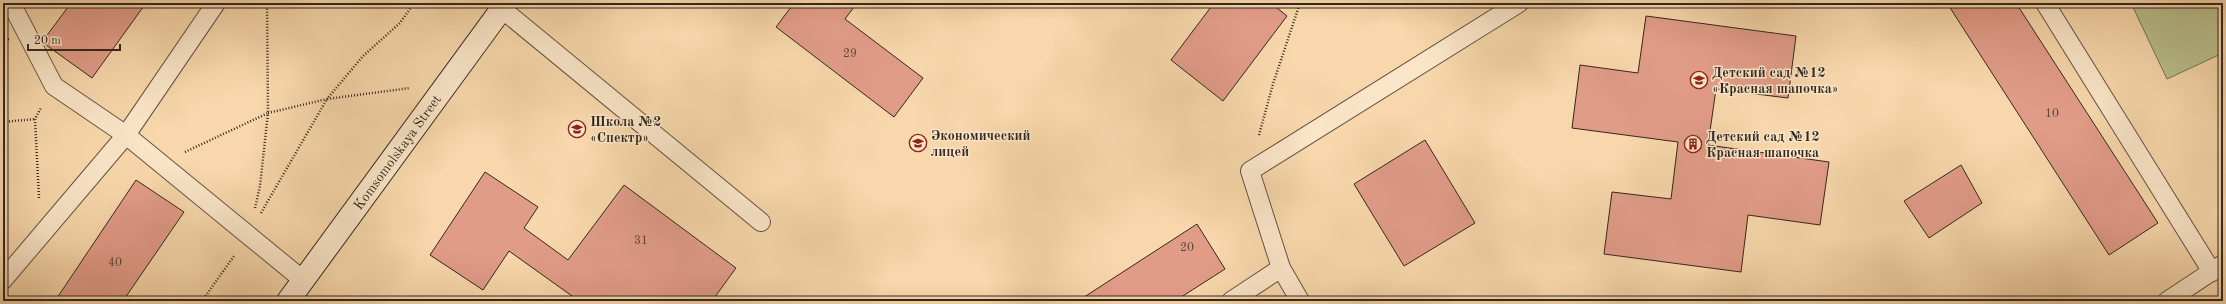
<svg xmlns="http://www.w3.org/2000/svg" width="2226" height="304" font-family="'Old Standard TT',serif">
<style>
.park{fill:#b9bf8c;stroke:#767355}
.building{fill:#e19c88;stroke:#33271e}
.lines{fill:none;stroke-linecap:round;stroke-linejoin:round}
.lane-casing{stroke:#645341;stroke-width:20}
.secondary-casing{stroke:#33271e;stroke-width:24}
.path{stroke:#33271e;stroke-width:2.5;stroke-dasharray:1 2;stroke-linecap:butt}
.lane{stroke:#fae5c8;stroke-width:18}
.secondary{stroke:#fae5c8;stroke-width:22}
.labels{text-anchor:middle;stroke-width:3;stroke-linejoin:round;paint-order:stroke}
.number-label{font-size:12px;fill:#5e4438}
.poi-label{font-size:14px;font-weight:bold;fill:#33271e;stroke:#fae5c8;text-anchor:start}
.street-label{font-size:14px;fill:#33271e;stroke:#fae5c8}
</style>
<rect width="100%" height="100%" fill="#f7d7ab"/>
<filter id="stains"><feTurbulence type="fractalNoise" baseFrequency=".005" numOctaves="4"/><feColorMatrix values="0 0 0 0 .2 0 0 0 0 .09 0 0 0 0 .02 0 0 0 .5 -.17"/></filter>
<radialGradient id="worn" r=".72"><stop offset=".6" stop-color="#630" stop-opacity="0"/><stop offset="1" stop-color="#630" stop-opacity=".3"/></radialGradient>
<path class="park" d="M 2131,3 L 2223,3 L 2223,53 L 2167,79 Z"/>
<g class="building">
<path d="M 71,3 L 146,3 L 92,78 L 42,42 Z"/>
<path d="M 794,3 L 857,3 L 845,19 L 923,78 L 894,117 L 776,27 Z"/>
<path d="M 1214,3 L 1271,3 L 1287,16 L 1223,101 L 1171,60 Z"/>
<path d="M 1947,3 L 2016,3 L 2158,223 L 2109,255 Z"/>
<path d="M 1646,16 L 1796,36 L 1788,98 L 1716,89 L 1708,145 L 1829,162 L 1820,225 L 1748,215 L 1741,272 L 1604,254 L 1612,192 L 1671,199 L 1678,142 L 1572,128 L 1580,65 L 1638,73 Z"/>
<path d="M 3,35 L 9,39 L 3,48 Z"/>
<path d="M 1425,140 L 1475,223 L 1404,266 L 1354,184 Z"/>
<path d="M 1961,165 L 1982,203 L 1929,238 L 1904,201 Z"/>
<path d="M 485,172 L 538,207 L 524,228 L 568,260 L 624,185 L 736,268 L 712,301 L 579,301 L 509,251 L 483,290 L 430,255 Z"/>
<path d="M 136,180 L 184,212 L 123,301 L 55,301 Z"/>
<path d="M 1197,224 L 1225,269 L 1175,301 L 1078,301 Z"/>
</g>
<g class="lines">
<defs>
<g id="lane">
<path d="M 11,3 L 54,86 L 126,135 L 216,3"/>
<path d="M 2045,3 L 2212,272"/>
<path d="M 502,9 L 761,222"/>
<path d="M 1281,268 L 1250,171 L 1519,3"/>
<path d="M 3,280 L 126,135 L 303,280"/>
<path d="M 1231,301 L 1281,268 L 1300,301"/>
<path d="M 2167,301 L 2223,264"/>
</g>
<path id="secondary" d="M 288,301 L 506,3"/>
</defs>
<use href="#lane" class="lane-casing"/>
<use href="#secondary" class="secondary-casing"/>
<g class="path">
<path d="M 3,122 L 35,119"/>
<path d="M 1259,135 L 1273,84 L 1300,3"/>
<path d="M 185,152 L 268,113 L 267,3"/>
<path d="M 39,198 L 35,119 L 41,108"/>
<path d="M 255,208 L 260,186 L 268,113 L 327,99 L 363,56 L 400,23 L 414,3"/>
<path d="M 261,213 L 327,99 L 410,88"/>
<path d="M 202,301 L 234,256"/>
</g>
<use href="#lane" class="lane"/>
<use href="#secondary" class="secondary"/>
</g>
<defs>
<symbol id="school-ring" viewBox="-11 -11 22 22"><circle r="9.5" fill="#fae5c8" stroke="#8f2418" stroke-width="1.5"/><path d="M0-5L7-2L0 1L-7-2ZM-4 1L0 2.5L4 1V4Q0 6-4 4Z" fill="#8f2418"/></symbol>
<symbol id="building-ring" viewBox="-11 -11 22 22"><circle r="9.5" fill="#fae5c8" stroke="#8f2418" stroke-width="1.5"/><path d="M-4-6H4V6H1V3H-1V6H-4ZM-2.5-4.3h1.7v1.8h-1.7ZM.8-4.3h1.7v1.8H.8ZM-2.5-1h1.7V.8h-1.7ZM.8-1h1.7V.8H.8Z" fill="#8f2418"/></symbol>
</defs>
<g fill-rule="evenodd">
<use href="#school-ring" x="1689" y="70" width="20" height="20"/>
<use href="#school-ring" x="567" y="119" width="20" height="20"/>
<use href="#school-ring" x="908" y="133" width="20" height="20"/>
<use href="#building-ring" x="1683" y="134" width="20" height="20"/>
</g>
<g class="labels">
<g class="number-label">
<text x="850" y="57">29</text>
<text x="2052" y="117">10</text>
<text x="641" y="244">31</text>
<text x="1187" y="251">20</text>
<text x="115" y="266">40</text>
</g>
<g class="poi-label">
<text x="1712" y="77">Детский сад №12<tspan x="1712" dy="16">«Красная шапочка»</tspan></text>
<text x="590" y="126">Школа №2<tspan x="590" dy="16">«Спектр»</tspan></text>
<text x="931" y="140">Экономический<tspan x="931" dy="16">лицей</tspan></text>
<text x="1706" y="141">Детский сад №12<tspan x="1706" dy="16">Красная шапочка</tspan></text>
</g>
<g class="street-label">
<text transform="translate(397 152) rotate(-54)" y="5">Komsomolskaya Street</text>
</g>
</g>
<rect width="2226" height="304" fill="none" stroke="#f7d7ab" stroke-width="16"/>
<rect x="4" y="4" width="2218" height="296" fill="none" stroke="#33271e" stroke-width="2"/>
<rect x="8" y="8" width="2210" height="288" fill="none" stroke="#33271e"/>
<path d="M28 44v6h92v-6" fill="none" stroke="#33271e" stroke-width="2"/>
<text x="34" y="44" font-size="12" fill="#33271e" stroke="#fae5c8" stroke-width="3" paint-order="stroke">20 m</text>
<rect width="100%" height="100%" filter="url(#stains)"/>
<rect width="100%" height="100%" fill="url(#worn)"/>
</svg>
